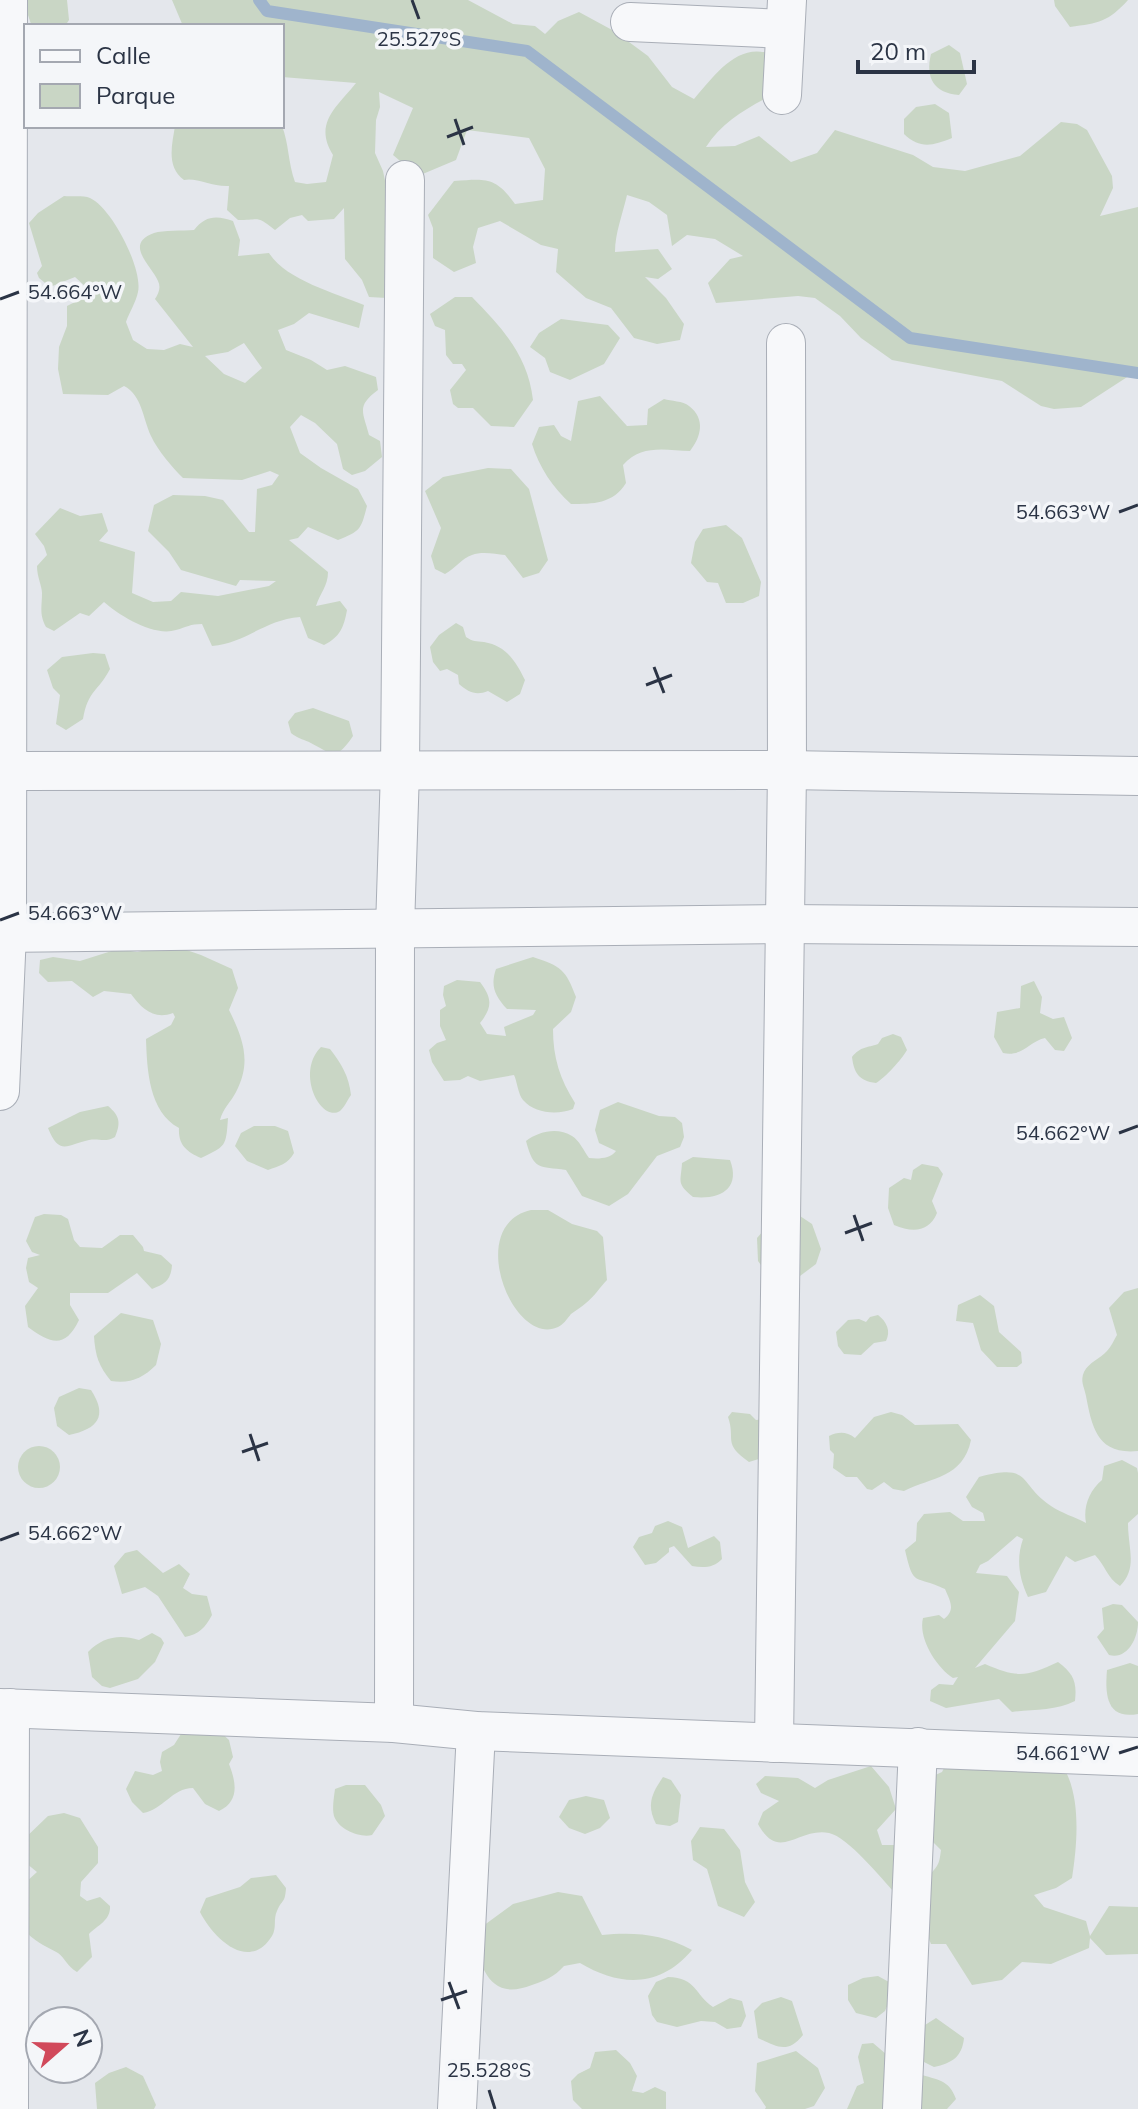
<svg xmlns="http://www.w3.org/2000/svg" width="1138" height="2109" font-family="Mulish,sans-serif">
<style>
.green{fill:#c9d6c5;fill-rule:evenodd}
.lines{fill:none;stroke-linecap:round;stroke-linejoin:round}
.stream{stroke:#9fb4cc;stroke-width:12}
.minor-casing{stroke:#a9aeb7;stroke-width:40}
.minor{stroke:#f7f8fa;stroke-width:38}
.ticks{fill:none;stroke:#2b3445;stroke-width:3}
.ticks-label{font-size:20px;text-anchor:middle;fill:#2b3445;stroke:#f4f6f9;stroke-width:7;stroke-linejoin:round;paint-order:stroke}
</style>
<rect width="100%" height="100%" fill="#e4e7ec"/>
<g class="green">
<path d="M 23,0 L 67,0 L 69,20 L 65,26 L 29,26 L 31,24 Z"/>
<path d="M 172,0 L 468,0 L 513,24 L 535,26 L 545,34 L 558,21 L 579,12 L 614,31 L 648,56 L 672,87 L 694,99 C 716,74 739,39 776,56 L 782,90 C 753,105 724,119 706,147 L 735,146 L 759,136 L 791,162 L 817,153 L 835,130 L 913,155 L 933,167 L 965,171 L 1020,156 L 1061,122 L 1077,124 L 1087,130 L 1112,176 L 1113,188 L 1100,216 L 1138,207 L 1138,370 L 1081,407 L 1054,409 L 1041,406 L 1002,381 L 892,360 L 861,338 L 840,316 L 815,298 L 798,296 L 716,303 L 708,283 L 730,259 L 743,256 L 715,239 L 687,235 L 672,246 L 667,215 L 649,202 L 627,195 C 623,213 615,233 615,252 L 658,249 L 672,269 L 658,279 L 645,277 L 666,298 L 684,324 L 680,340 L 657,344 L 634,338 L 611,308 L 586,298 L 556,272 L 558,249 L 541,245 L 500,221 L 478,228 L 473,247 L 476,263 L 454,272 L 433,258 L 433,228 L 428,215 L 454,181 C 486,179 495,176 515,204 L 543,200 L 545,169 L 529,138 L 467,130 L 456,160 L 418,176 L 393,155 L 413,108 L 379,92 L 380,107 L 376,120 L 375,153 L 383,171 L 395,228 L 387,298 L 369,297 L 362,280 L 345,259 L 344,208 L 334,219 L 308,221 L 302,215 L 290,218 L 275,230 C 256,215 261,220 238,220 L 227,210 L 229,186 C 212,187 196,177 184,180 C 166,167 172,145 175,126 L 282,126 C 289,144 288,163 295,182 L 307,184 L 326,182 L 333,155 C 313,123 337,107 356,83 L 282,77 L 282,26 L 183,26 Z"/>
<path d="M 1054,0 L 1128,0 C 1108,22 1099,23 1070,27 L 1055,6 Z"/>
<path d="M 949,45 L 960,53 L 967,84 L 959,95 C 934,93 925,78 931,54 Z"/>
<path d="M 935,104 L 949,113 L 952,138 C 932,146 920,149 904,134 L 904,119 L 916,107 Z"/>
<path d="M 64,196 C 71,197 83,195 90,198 C 112,208 143,269 138,292 C 136,302 129,313 126,322 L 133,340 L 147,349 L 164,350 L 180,344 L 193,347 L 155,299 C 159,293 161,287 158,281 C 152,266 123,244 154,233 C 163,230 183,231 194,230 C 205,216 216,215 233,221 L 240,240 L 238,256 L 269,253 C 286,280 335,293 364,305 L 359,328 L 309,313 L 294,324 L 278,330 L 286,350 L 311,360 L 327,370 L 345,366 L 376,377 L 378,390 C 356,406 363,412 369,435 L 380,441 L 382,457 L 365,471 L 352,475 L 343,469 L 337,444 L 315,423 L 301,415 L 290,427 L 300,453 L 321,468 L 358,489 L 367,506 C 361,529 361,531 338,540 L 308,527 L 298,538 L 289,540 L 328,572 C 328,586 320,593 316,606 L 340,601 L 347,610 C 344,627 340,637 324,645 L 308,638 L 300,617 C 264,620 246,643 212,646 L 202,624 C 190,624 187,627 176,630 C 154,637 120,616 104,602 L 89,616 L 80,613 L 54,631 L 46,627 C 39,614 42,607 42,593 C 42,586 37,577 37,566 L 47,555 L 44,546 L 35,534 L 60,508 L 80,516 L 102,513 L 108,531 L 99,541 L 135,552 L 132,593 L 153,602 L 171,601 L 181,592 L 218,596 L 269,586 L 276,581 L 240,580 L 236,586 L 181,570 L 169,552 L 148,531 L 154,505 L 173,495 L 205,496 L 223,500 L 249,532 L 255,532 L 257,489 L 272,485 L 279,475 L 270,471 L 242,480 L 183,478 C 172,467 158,451 151,436 C 143,419 142,395 124,386 L 108,395 L 63,394 L 58,369 L 59,347 L 67,326 L 67,306 L 87,296 L 87,288 L 75,277 L 50,287 L 39,278 L 37,273 L 42,266 L 29,223 L 38,213 ZM 244,343 L 262,368 L 245,383 L 224,374 L 205,356 L 228,352 Z"/>
<path d="M 455,297 L 472,297 C 502,328 528,355 533,400 L 514,427 L 491,426 L 473,408 L 458,408 L 453,404 L 450,390 L 466,370 L 462,364 L 453,364 L 446,355 L 445,330 L 435,326 L 430,314 Z"/>
<path d="M 561,319 L 608,325 L 620,338 L 604,364 L 570,380 L 550,372 L 545,358 L 530,347 L 539,333 Z"/>
<path d="M 600,396 L 627,426 L 647,425 L 648,409 L 664,399 C 671,401 683,401 689,406 C 706,419 701,437 690,451 C 665,450 641,444 623,465 L 626,483 C 613,504 593,504 571,504 C 553,488 539,467 532,444 L 539,427 L 554,425 L 561,436 L 571,441 L 578,401 Z"/>
<path d="M 488,468 L 511,469 L 529,489 L 548,560 L 539,573 L 523,578 L 505,555 C 495,554 482,551 472,555 C 462,558 455,569 445,574 L 435,569 L 431,556 L 441,528 L 425,491 L 443,477 Z"/>
<path d="M 726,525 L 742,538 L 761,582 L 759,596 L 743,603 L 726,603 L 718,583 L 707,582 L 691,563 L 695,542 L 703,529 Z"/>
<path d="M 456,623 L 463,627 L 466,637 C 473,642 476,641 484,642 C 507,646 516,662 525,680 L 520,694 L 507,702 L 488,691 C 476,696 468,692 459,684 L 458,675 L 447,669 L 440,671 L 433,662 L 430,647 L 439,635 Z"/>
<path d="M 93,653 L 105,654 L 110,669 C 98,692 88,690 83,719 L 66,730 L 56,724 L 60,695 L 53,688 L 47,670 L 62,657 Z"/>
<path d="M 313,708 L 349,721 L 353,736 C 335,763 331,753 309,742 C 302,739 297,738 291,733 L 288,722 L 295,713 Z"/>
<path d="M 172,945 L 201,955 L 232,969 L 238,988 L 229,1010 C 243,1038 252,1062 236,1092 C 231,1102 223,1108 220,1120 L 228,1118 C 226,1147 226,1146 201,1158 C 187,1152 178,1145 179,1128 C 149,1112 147,1070 146,1039 L 171,1025 L 175,1017 L 173,1013 C 154,1020 142,1009 131,994 L 104,991 L 93,997 L 72,981 L 48,982 L 39,973 L 40,960 L 53,957 L 80,961 L 118,949 L 137,952 Z"/>
<path d="M 533,957 C 561,966 566,970 576,997 L 571,1012 L 553,1029 C 553,1058 560,1079 575,1103 L 573,1109 C 558,1115 535,1114 523,1100 C 518,1094 517,1081 514,1075 L 480,1081 L 468,1076 L 460,1080 L 444,1081 L 432,1062 L 429,1050 L 437,1043 L 446,1040 L 440,1026 L 440,1010 L 446,1006 L 443,995 L 444,986 L 457,980 L 480,982 C 492,998 493,1007 480,1023 L 487,1034 L 506,1036 L 504,1027 L 533,1015 L 536,1010 L 507,1009 C 495,996 490,986 496,969 Z"/>
<path d="M 1034,981 L 1042,997 L 1040,1013 L 1053,1019 L 1064,1017 L 1072,1038 L 1064,1051 L 1055,1050 L 1045,1038 C 1028,1042 1023,1057 1003,1053 L 994,1037 L 997,1012 L 1020,1008 L 1021,986 Z"/>
<path d="M 893,1034 L 901,1037 L 907,1050 C 902,1059 885,1078 876,1083 C 859,1081 854,1073 852,1057 C 861,1046 867,1048 878,1044 L 882,1038 Z"/>
<path d="M 321,1047 L 330,1049 C 341,1063 349,1076 351,1095 C 348,1099 344,1108 340,1111 C 321,1123 295,1073 321,1047 Z"/>
<path d="M 618,1102 L 659,1116 L 675,1117 L 682,1123 L 684,1137 L 680,1147 L 657,1156 L 628,1194 L 609,1206 L 582,1196 L 566,1170 C 539,1166 534,1171 526,1141 C 539,1131 558,1127 572,1136 C 579,1140 584,1151 589,1158 C 598,1159 610,1159 616,1151 L 599,1143 L 595,1130 L 600,1110 Z"/>
<path d="M 108,1106 C 120,1116 121,1123 115,1137 C 105,1143 99,1138 89,1140 C 67,1145 59,1156 48,1128 L 80,1112 Z"/>
<path d="M 254,1126 L 275,1126 L 288,1131 L 294,1153 C 288,1164 279,1166 268,1170 L 247,1161 L 235,1146 L 241,1133 Z"/>
<path d="M 693,1157 L 730,1160 C 741,1189 720,1200 693,1197 C 676,1183 681,1182 682,1163 Z"/>
<path d="M 922,1164 L 938,1167 L 943,1174 L 932,1201 L 937,1213 C 929,1232 913,1233 894,1225 L 888,1208 L 889,1188 L 904,1178 L 911,1180 L 913,1170 Z"/>
<path d="M 531,1210 L 548,1210 L 572,1224 L 597,1231 L 603,1237 L 607,1280 C 600,1287 594,1297 586,1303 C 582,1307 576,1310 571,1314 C 567,1319 563,1325 558,1327 C 513,1348 464,1225 531,1210 Z"/>
<path d="M 44,1214 L 61,1215 L 68,1219 L 74,1240 L 80,1247 L 102,1248 L 120,1235 L 133,1235 L 143,1247 L 144,1251 L 161,1255 L 172,1265 C 171,1280 165,1284 152,1289 L 137,1273 L 108,1293 L 70,1293 L 70,1305 L 79,1320 C 65,1349 51,1344 28,1327 L 25,1306 L 38,1288 L 29,1282 L 26,1268 L 28,1258 L 40,1255 L 32,1252 L 26,1241 L 35,1217 Z"/>
<path d="M 797,1214 L 812,1224 L 821,1249 L 816,1264 L 800,1276 L 772,1280 L 758,1261 L 757,1238 L 764,1230 Z"/>
<path d="M 1138,1288 L 1138,1451 C 1097,1455 1092,1427 1086,1396 C 1084,1386 1080,1381 1084,1372 C 1089,1362 1100,1359 1107,1351 C 1111,1347 1114,1340 1117,1335 L 1109,1308 L 1124,1292 Z"/>
<path d="M 980,1295 L 994,1306 L 999,1332 L 1021,1352 L 1022,1363 L 1017,1367 L 997,1367 L 981,1350 L 973,1323 L 956,1321 L 958,1305 Z"/>
<path d="M 121,1313 L 153,1320 L 161,1344 L 156,1365 C 143,1378 130,1384 111,1381 C 99,1367 95,1355 94,1336 Z"/>
<path d="M 878,1315 C 887,1322 891,1331 886,1341 L 874,1343 L 861,1355 L 844,1354 L 838,1346 L 836,1332 L 848,1320 L 859,1319 L 866,1322 L 870,1317 Z"/>
<path d="M 79,1388 L 91,1390 C 108,1416 98,1429 69,1435 L 57,1426 L 54,1408 L 59,1397 Z"/>
<path d="M 732,1412 L 750,1414 L 756,1420 L 765,1419 L 762,1458 L 749,1462 C 722,1443 736,1440 728,1417 Z"/>
<path d="M 891,1412 L 902,1415 L 915,1425 L 958,1424 L 971,1440 C 963,1478 932,1477 904,1491 L 893,1489 L 884,1482 L 872,1490 L 867,1489 L 857,1477 L 846,1477 L 833,1468 L 834,1454 L 830,1450 L 829,1436 C 838,1432 846,1431 855,1438 L 874,1417 Z"/>
<circle cx="39" cy="1467" r="21"/>
<path d="M 1122,1460 L 1137,1468 L 1138,1473 L 1138,1514 L 1128,1523 C 1128,1549 1138,1568 1120,1586 C 1107,1578 1105,1565 1095,1555 L 1075,1562 L 1066,1556 L 1046,1592 L 1028,1597 C 1019,1578 1016,1559 1023,1539 L 1017,1536 L 988,1561 L 980,1565 L 976,1573 L 1007,1576 L 1019,1592 L 1015,1621 L 975,1668 L 985,1664 C 1017,1678 1026,1677 1058,1662 C 1074,1674 1077,1682 1075,1701 C 1056,1711 1033,1709 1012,1712 L 999,1699 L 946,1708 L 930,1701 L 931,1690 L 939,1684 L 953,1685 L 958,1677 L 953,1678 C 936,1667 918,1638 923,1618 L 939,1615 L 944,1619 C 956,1610 950,1601 945,1589 C 913,1574 914,1588 905,1550 L 916,1541 L 917,1523 L 924,1514 L 950,1512 L 963,1521 L 985,1521 L 983,1513 L 972,1507 L 966,1497 L 979,1477 C 1033,1463 1017,1483 1051,1506 C 1061,1513 1075,1517 1086,1523 C 1083,1507 1089,1491 1102,1480 L 1104,1466 Z"/>
<path d="M 668,1521 L 682,1527 L 688,1548 L 714,1536 L 720,1542 L 722,1559 C 714,1568 703,1568 692,1566 L 674,1546 L 669,1548 L 669,1552 L 656,1563 L 645,1565 L 633,1547 L 639,1537 L 652,1533 L 655,1526 Z"/>
<path d="M 137,1550 L 163,1573 L 179,1564 L 190,1574 L 183,1588 L 192,1594 L 207,1596 L 212,1615 C 205,1628 199,1634 185,1637 L 158,1596 L 145,1587 L 122,1594 L 114,1566 L 125,1553 Z"/>
<path d="M 1113,1604 L 1122,1605 L 1138,1622 C 1138,1639 1127,1660 1109,1655 L 1097,1637 L 1104,1629 L 1102,1608 Z"/>
<path d="M 152,1633 L 161,1638 L 164,1643 L 155,1662 L 138,1679 L 110,1688 L 102,1686 L 92,1677 L 88,1652 C 103,1637 119,1634 139,1640 Z"/>
<path d="M 1130,1663 L 1138,1666 L 1138,1714 C 1106,1720 1105,1694 1107,1670 Z"/>
<path d="M 218,1730 L 229,1740 L 233,1757 L 229,1764 C 236,1782 240,1801 219,1811 L 205,1804 L 193,1788 C 172,1788 163,1810 143,1813 L 132,1802 L 126,1789 L 135,1771 L 153,1775 L 162,1771 L 160,1762 L 162,1752 L 174,1745 L 181,1734 Z"/>
<path d="M 954,1748 L 1066,1772 C 1081,1802 1077,1846 1072,1878 L 1056,1888 L 1034,1895 L 1044,1907 L 1086,1921 L 1090,1936 L 1109,1906 L 1138,1907 L 1138,1954 L 1106,1955 L 1090,1938 L 1089,1948 L 1051,1964 L 1022,1962 L 1002,1980 L 972,1985 L 946,1944 L 931,1944 C 923,1923 913,1898 928,1877 C 938,1865 939,1866 941,1850 L 927,1836 L 922,1781 L 942,1772 Z"/>
<path d="M 871,1766 L 889,1787 L 896,1809 L 877,1830 L 882,1845 L 898,1845 L 895,1893 C 881,1878 848,1837 829,1833 C 798,1827 779,1863 758,1824 L 763,1812 L 779,1801 L 761,1793 L 756,1784 L 765,1776 L 798,1778 L 815,1788 L 828,1780 Z"/>
<path d="M 663,1777 L 671,1780 L 681,1795 L 678,1822 L 670,1826 L 656,1824 C 646,1805 652,1793 663,1777 Z"/>
<path d="M 346,1785 L 365,1785 L 381,1805 L 385,1816 L 372,1835 C 360,1838 339,1830 334,1816 C 332,1808 334,1797 335,1789 Z"/>
<path d="M 586,1796 L 604,1800 L 610,1818 L 600,1828 L 585,1834 L 569,1828 L 559,1817 L 569,1800 Z"/>
<path d="M 64,1813 L 80,1818 L 98,1847 L 98,1863 L 81,1882 L 80,1896 L 87,1901 L 100,1897 L 110,1906 C 111,1920 98,1925 89,1934 L 92,1957 L 77,1972 C 67,1966 65,1958 58,1953 C 47,1947 38,1943 28,1934 L 25,1883 L 37,1872 L 21,1859 L 20,1843 L 48,1816 Z"/>
<path d="M 700,1827 L 724,1829 L 740,1850 L 745,1882 L 755,1902 L 744,1917 L 718,1906 L 707,1869 L 693,1860 L 691,1841 Z"/>
<path d="M 276,1875 L 286,1888 C 285,1904 282,1899 277,1911 C 273,1919 277,1928 272,1936 C 249,1973 213,1938 200,1912 L 206,1898 L 240,1887 L 251,1878 Z"/>
<path d="M 558,1892 L 582,1896 L 602,1935 C 635,1932 662,1934 692,1950 C 660,1988 620,1987 580,1963 L 564,1966 C 554,1977 546,1980 532,1985 C 489,2002 481,1967 472,1934 L 513,1904 Z"/>
<path d="M 878,1976 L 889,1982 L 893,1993 L 885,2011 L 876,2018 L 856,2013 L 848,2000 L 848,1985 L 863,1978 Z"/>
<path d="M 668,1977 C 697,1978 694,1994 713,2007 L 730,1998 L 742,2001 L 746,2016 L 741,2027 L 727,2029 L 715,2022 L 701,2021 L 677,2027 L 657,2022 L 652,2015 L 648,1996 L 656,1982 Z"/>
<path d="M 781,1997 L 792,2001 L 803,2035 C 787,2055 776,2046 758,2038 L 754,2011 L 762,2003 Z"/>
<path d="M 936,2018 L 964,2038 C 962,2057 952,2063 934,2067 L 924,2062 L 924,2055 L 918,2044 L 925,2025 Z"/>
<path d="M 873,2043 L 893,2060 L 889,2109 L 847,2109 L 857,2086 L 864,2083 L 858,2057 L 862,2044 Z"/>
<path d="M 616,2050 L 630,2063 L 637,2076 L 632,2091 L 643,2093 L 655,2087 L 666,2092 L 666,2109 L 582,2109 L 573,2100 L 571,2081 L 578,2074 L 590,2068 L 595,2052 Z"/>
<path d="M 796,2051 L 818,2068 L 825,2088 L 814,2106 L 805,2109 L 765,2109 L 766,2107 L 755,2091 L 757,2063 Z"/>
<path d="M 126,2067 L 143,2076 L 156,2105 L 154,2109 L 97,2109 L 95,2083 L 109,2073 Z"/>
<path d="M 919,2074 C 937,2080 949,2079 956,2099 L 947,2109 L 912,2109 Z"/>
</g>
<g class="lines">
<path class="stream" d="M 259,0 L 267,11 L 527,51 L 910,338 L 1138,373"/>
<defs>
<g id="minor">
<path d="M 630,22 L 785,29"/>
<path d="M 782,95 L 787,0"/>
<path d="M 7,771 L 787,770 L 1138,776"/>
<path d="M 0,933 L 785,924 L 1138,927"/>
<path d="M 0,1091 L 7,933 L 8,0"/>
<path d="M 0,1708 L 394,1723 L 476,1731 L 1138,1757"/>
<path d="M 394,1723 L 395,928 L 400,770 L 405,180"/>
<path d="M 774,1743 L 787,770 L 786,343"/>
<path d="M 9,2109 L 10,1708"/>
<path d="M 457,2109 L 476,1731"/>
<path d="M 902,2109 L 918,1747"/>
</g>
</defs>
<use href="#minor" class="minor-casing"/>
<use href="#minor" class="minor"/>
</g>
<path class="ticks" d="M 412,0 L 419,19M 455,119 L 464,145M 447,137 L 473,127M 0,299 L 19,292M 1119,512 L 1138,505M 654,667 L 664,693M 646,685 L 672,675M 0,920 L 19,913M 1119,1133 L 1138,1126M 854,1215 L 863,1241M 845,1233 L 872,1223M 250,1434 L 259,1461M 242,1452 L 268,1443M 0,1540 L 19,1533M 1119,1753 L 1138,1747M 449,1982 L 459,2009M 441,2000 L 467,1991M 489,2090 L 495,2109"/>
<g class="ticks-label">
<text x="419" y="46">25.527°S</text>
<text x="75" y="299">54.664°W</text>
<text x="1063" y="519">54.663°W</text>
<text x="75" y="920">54.663°W</text>
<text x="1063" y="1140">54.662°W</text>
<text x="75" y="1540">54.662°W</text>
<text x="1063" y="1760">54.661°W</text>
<text x="489" y="2077">25.528°S</text>
</g>
<rect x="24" y="24" width="260" height="104" fill="#f4f6f9" stroke="#a4a8b1" stroke-width="2"/>
<rect x="40" y="50" width="40" height="12" fill="#f7f8fa" stroke="#a4a8b1" stroke-width="2"/>
<text x="96" y="64" font-size="24" fill="#2b3445">Calle</text>
<rect x="40" y="84" width="40" height="24" fill="#c9d6c5" stroke="#a4a8b1" stroke-width="2"/>
<text x="96" y="104" font-size="24" fill="#2b3445">Parque</text>
<g transform="translate(64 2045) rotate(70)"><circle r="38" fill="#f4f6f9" stroke="#a4a8b1" stroke-width="2"/>
<path d="M0-6L14 30L0 20L-14 30Z" fill="#d1495b"/>
<text y="-12" font-size="22" font-weight="bold" text-anchor="middle" fill="#2b3445">N</text>
</g>
<path d="M858 60v12h116v-12" fill="none" stroke="#2b3445" stroke-width="4"/>
<text x="870" y="60" font-size="24" fill="#2b3445" stroke="#f4f6f9" stroke-width="6" paint-order="stroke">20 m</text>
</svg>
